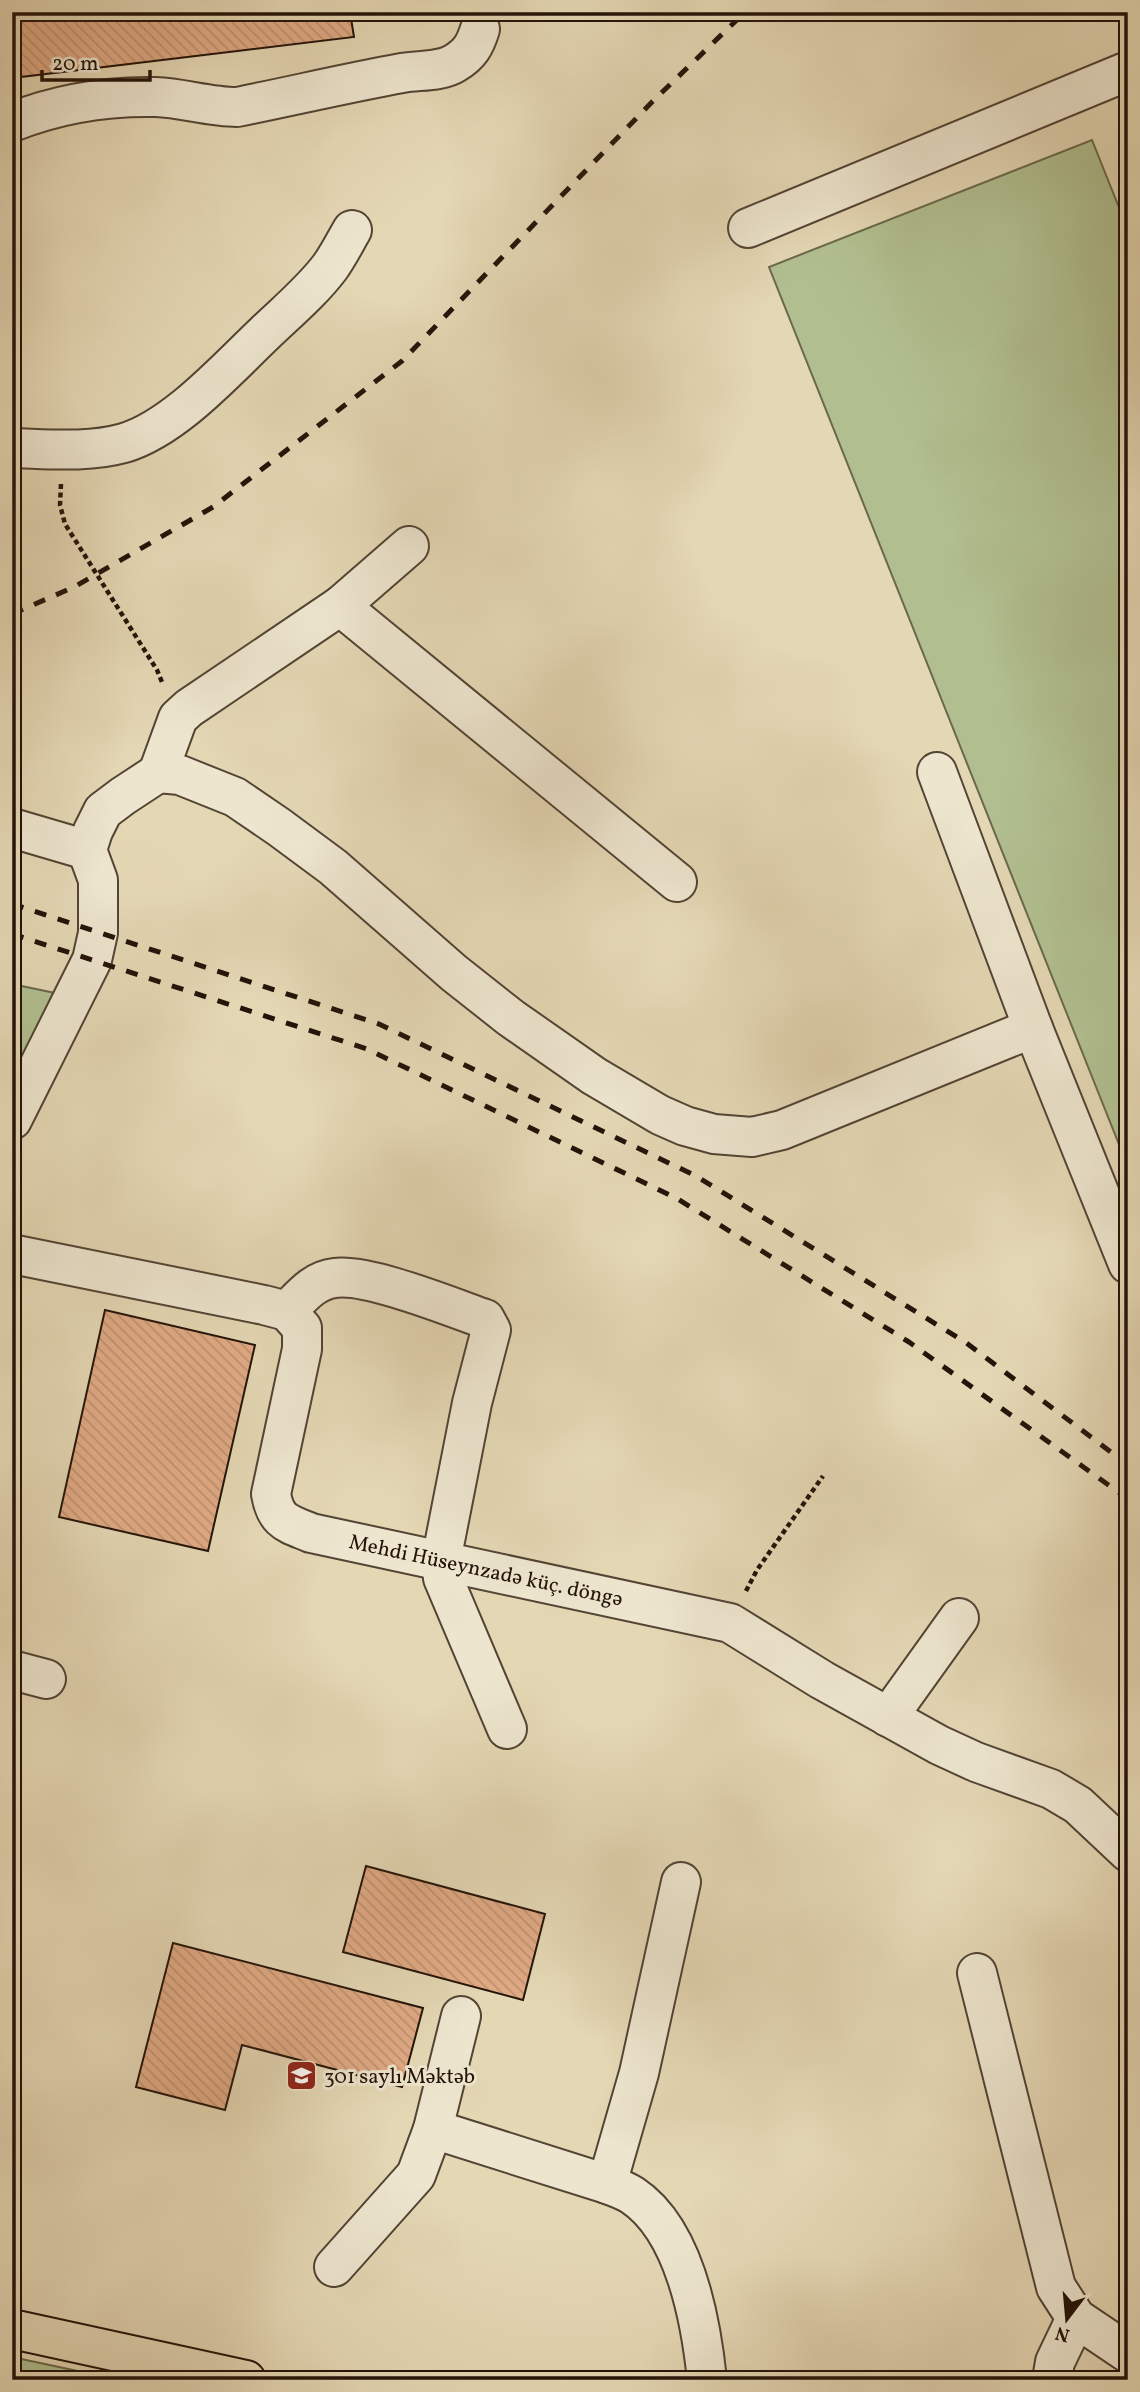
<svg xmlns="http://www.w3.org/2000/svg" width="1140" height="2392" font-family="Vollkorn,serif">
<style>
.green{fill:#b1bf90;stroke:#6a694c;stroke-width:2}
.building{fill:url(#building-back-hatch);stroke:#231309;stroke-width:2}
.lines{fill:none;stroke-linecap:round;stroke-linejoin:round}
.minor-casing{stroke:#534434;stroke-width:42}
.major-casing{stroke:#231309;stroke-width:42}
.path{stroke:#231309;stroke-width:4.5;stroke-dasharray:5 3.5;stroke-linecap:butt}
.minor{stroke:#ede5ce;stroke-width:38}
.major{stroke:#e4d7b4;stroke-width:38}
.rail{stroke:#231309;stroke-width:5;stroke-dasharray:12 12;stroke-linecap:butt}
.labels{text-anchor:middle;stroke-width:6;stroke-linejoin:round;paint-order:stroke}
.street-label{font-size:21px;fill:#231309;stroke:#ede5ce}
.poi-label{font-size:21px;fill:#231309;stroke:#ede5ce;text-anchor:start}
</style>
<defs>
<pattern id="building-back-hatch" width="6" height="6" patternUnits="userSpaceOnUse" patternTransform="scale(1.75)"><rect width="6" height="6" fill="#e0aa84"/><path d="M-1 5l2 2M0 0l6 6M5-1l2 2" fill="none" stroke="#c09171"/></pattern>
</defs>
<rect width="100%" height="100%" fill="#e4d7b4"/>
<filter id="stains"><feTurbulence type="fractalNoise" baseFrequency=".00286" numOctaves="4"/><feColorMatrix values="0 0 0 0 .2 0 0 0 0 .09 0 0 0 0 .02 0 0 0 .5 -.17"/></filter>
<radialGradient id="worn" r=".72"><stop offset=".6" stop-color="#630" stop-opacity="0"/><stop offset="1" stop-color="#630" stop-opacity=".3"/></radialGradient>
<g class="green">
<path d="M 1092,140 L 1128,230 L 1128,1167 L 769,267 Z"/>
<path d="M 12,984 L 55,993 L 12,1080 Z"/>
<path d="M 12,2357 L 120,2380 L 12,2380 Z"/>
</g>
<g class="building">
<path d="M 12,12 L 350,12 L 354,37 L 12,78 Z"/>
<path d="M 105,1310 L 255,1345 L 208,1551 L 59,1517 Z"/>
<path d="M 366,1866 L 545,1914 L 523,2000 L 343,1952 Z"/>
<path d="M 173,1943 L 423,2008 L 402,2087 L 242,2045 L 225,2110 L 136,2087 Z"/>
</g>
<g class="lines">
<defs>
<g id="minor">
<path d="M 12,122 C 57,104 108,96 156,97 C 183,98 209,107 237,107 C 292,96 347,83 402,73 C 419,70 441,72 455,63 C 470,54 475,45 480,29"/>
<path d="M 748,228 L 1128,71"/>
<path d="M 12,448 C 49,449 88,453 124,443 C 175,428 228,368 266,332 C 288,311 312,291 330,267 C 338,256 345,242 352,230"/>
<path d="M 340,606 L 409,546"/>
<path d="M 937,772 L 1033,1028 L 1128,1264"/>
<path d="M 158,773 L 178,718 L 189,708 L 340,606 L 677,882"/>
<path d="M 12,828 L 87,850"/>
<path d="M 12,1120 L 92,960 L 98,933 L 98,880 L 87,850 L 93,831 L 103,811 L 123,796 L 158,773 L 180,775 L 235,797 L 279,827 L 333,867 L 454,973 L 511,1018 L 594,1076 L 660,1115 L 685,1126 L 714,1134 L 752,1137 L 782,1130 L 1033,1028"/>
<path d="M 12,1254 L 264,1305 L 287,1311 L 302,1328 L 302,1349 L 271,1494 C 276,1522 287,1523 311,1533 L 730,1623 L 822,1680 L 939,1745 L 976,1762 L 1051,1789 L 1078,1805 L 1128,1852"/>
<path d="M 287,1311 C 301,1297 314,1280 335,1278 C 367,1273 451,1307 485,1319 L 491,1330 L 472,1403 L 441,1561 L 443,1578 L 507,1729"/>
<path d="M 12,1670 L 46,1679"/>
<path d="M 888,1717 L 959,1618"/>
<path d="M 977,1973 L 1056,2287 L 1076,2318 L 1128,2353"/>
<path d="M 433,2129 L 607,2184 C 615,2187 624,2190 632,2195 C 685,2230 701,2321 707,2380"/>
<path d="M 607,2184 L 639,2073 L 681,1882"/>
<path d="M 334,2267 L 416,2175 L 433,2129 L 461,2016"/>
<path d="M 1052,2380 L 1055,2362 L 1076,2318"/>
</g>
<path id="major" d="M 12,2329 L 246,2380"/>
</defs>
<use href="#minor" class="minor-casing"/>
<use href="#major" class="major-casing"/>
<g class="path">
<path d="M 61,484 L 60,505 L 65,524 L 157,670 L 162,682"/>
<path d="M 746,1591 L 757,1570 L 823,1476"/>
</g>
<use href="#minor" class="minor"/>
<use href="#major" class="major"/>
<g class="rail">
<path d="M 12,614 L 74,587 L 213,507 L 402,361 L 652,102 L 745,12"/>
<path d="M 12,904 L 379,1024 L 696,1176 L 965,1342 L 1128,1465"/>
<path d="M 12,934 L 367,1049 L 676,1198 L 909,1342 L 1128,1499"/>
</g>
</g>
<defs>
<symbol id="school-square" viewBox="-11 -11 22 22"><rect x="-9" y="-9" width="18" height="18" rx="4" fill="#8f2418" stroke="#ede5ce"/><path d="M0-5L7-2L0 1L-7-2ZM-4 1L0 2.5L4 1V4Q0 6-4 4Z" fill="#fff"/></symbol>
</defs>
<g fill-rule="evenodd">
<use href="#school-square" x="284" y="2058" width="35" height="35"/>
</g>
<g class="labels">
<g class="street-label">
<text transform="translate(486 1570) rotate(12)" y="7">Mehdi Hüseynzadə küç. döngə</text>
</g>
<g class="poi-label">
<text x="324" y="2083">301 saylı Məktəb</text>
</g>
</g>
<rect width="1140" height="2392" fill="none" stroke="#e4d7b4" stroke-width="42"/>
<rect x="14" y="14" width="1112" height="2364" fill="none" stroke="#231309" stroke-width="3.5"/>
<rect x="21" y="21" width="1098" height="2350" fill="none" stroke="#231309" stroke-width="2"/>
<g transform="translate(1067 2319) rotate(196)" stroke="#ede5ce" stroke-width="5" paint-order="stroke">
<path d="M0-5L12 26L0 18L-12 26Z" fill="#231309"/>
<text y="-10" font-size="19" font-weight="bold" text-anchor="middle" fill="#231309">N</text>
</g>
<path d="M42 70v10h108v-10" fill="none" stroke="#231309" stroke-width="3.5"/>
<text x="52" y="70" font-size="21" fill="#231309" stroke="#ede5ce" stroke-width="5" paint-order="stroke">20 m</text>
<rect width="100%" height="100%" filter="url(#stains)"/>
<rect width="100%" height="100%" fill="url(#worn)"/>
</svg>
